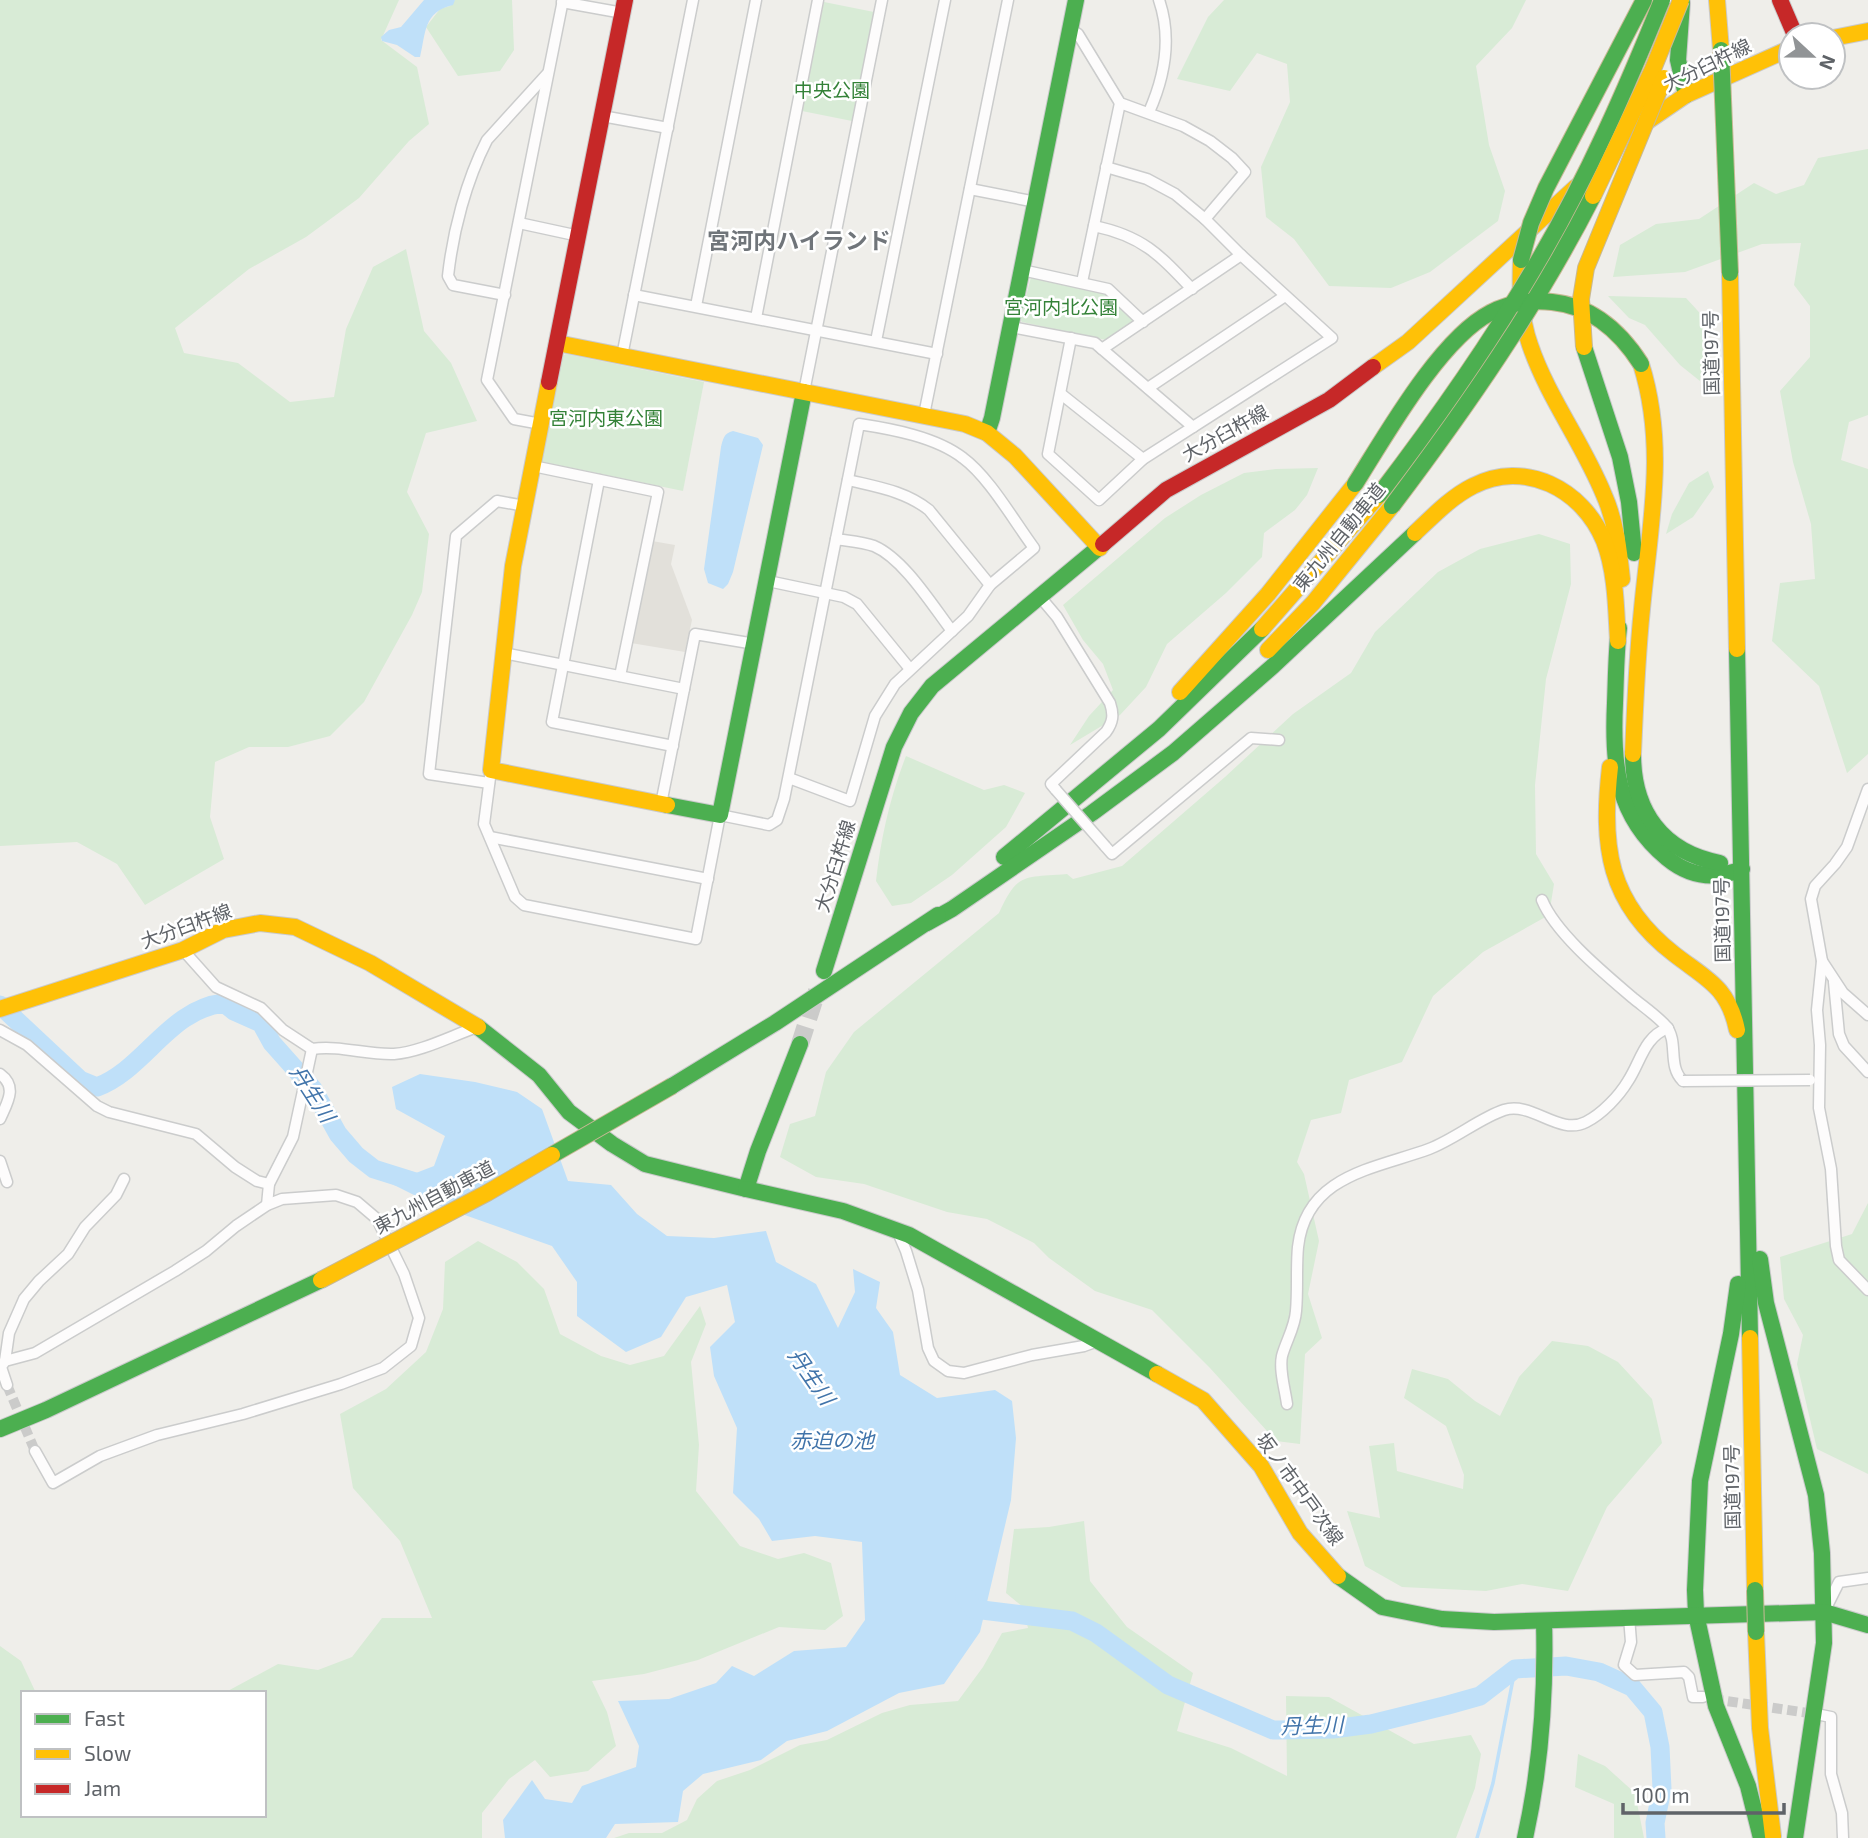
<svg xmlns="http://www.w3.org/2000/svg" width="1868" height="1838" font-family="'Exo 2','Noto Sans JP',sans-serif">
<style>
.education{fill:#e2e0da}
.green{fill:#d8ebd6}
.water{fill:#bfe0f9}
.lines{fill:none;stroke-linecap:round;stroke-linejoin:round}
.stream{stroke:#bfe0f9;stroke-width:3.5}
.river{stroke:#bfe0f9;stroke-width:19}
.street-tunnel{stroke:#cbcbca;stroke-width:10;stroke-dasharray:10 5;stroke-linecap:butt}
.primary-tunnel{stroke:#cbcbca;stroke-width:18;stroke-dasharray:18 9;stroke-linecap:butt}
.street-casing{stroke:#cbcccc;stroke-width:13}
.fast-casing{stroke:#cacacb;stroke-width:18}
.slow-casing{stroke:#cacacb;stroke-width:18}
.jam-casing{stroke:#cacacb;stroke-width:18}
.street{stroke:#fdfcfc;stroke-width:10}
.fast{stroke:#4caf50;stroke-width:16}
.slow{stroke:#ffc107;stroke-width:16}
.jam{stroke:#c62828;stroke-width:16}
.street-bridge-casing{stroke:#cbcccc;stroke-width:13;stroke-linecap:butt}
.fast-bridge-casing{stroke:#c8b996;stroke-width:18;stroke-linecap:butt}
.slow-bridge-casing{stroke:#c8b996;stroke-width:18;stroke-linecap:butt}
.street-bridge{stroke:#fdfcfc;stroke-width:10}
.fast-bridge{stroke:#4caf50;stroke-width:16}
.slow-bridge{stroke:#ffc107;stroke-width:16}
.labels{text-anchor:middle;stroke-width:5;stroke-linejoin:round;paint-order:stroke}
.street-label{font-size:19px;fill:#5f6368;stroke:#fff}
.park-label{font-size:19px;fill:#348238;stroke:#fff}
.water-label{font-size:21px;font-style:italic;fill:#4174aa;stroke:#fff}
.quarter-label{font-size:23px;font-weight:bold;fill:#70757a;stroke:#fff}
</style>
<rect width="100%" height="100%" fill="#efeeea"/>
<path class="education" d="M 652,541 L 675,545 L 671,564 L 692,620 L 685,652 L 631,643 Z"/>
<g class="green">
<path d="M 0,0 L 399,0 L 381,40 L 417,67 L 429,124 L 409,141 L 359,198 L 306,237 L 249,269 L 175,328 L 184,353 L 238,363 L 290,402 L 334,397 L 346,329 L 373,267 L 406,249 L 424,331 L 451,363 L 477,421 L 426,433 L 407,492 L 429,534 L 422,592 L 412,615 L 364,702 L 330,736 L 288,747 L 249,747 L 215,762 L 210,817 L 224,859 L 145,905 L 117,864 L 77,842 L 0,846 Z"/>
<path d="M 455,0 L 512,0 L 514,50 L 500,71 L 458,76 L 426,27 L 440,9 L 450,6 Z"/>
<path d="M 1224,0 L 1526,0 L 1512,28 L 1476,66 L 1489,145 L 1505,191 L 1498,221 L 1430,272 L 1391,288 L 1329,286 L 1294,239 L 1266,217 L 1261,167 L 1290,102 L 1287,64 L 1257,53 L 1230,91 L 1177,79 L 1208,17 Z"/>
<path d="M 824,2 L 874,12 L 852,121 L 802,111 Z"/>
<path d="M 1868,149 L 1868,415 L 1849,422 L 1841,460 L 1868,469 L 1868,754 L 1847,773 L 1819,686 L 1772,641 L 1780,583 L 1815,579 L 1811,524 L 1793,462 L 1780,391 L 1810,357 L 1810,306 L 1794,285 L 1801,243 L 1762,244 L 1685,272 L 1613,277 L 1620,245 L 1656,224 L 1699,219 L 1754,183 L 1776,194 L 1804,185 L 1818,158 Z"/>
<path d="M 1031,277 L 1107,293 L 1133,318 L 1131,324 L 1106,340 L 1022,322 L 1020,320 Z"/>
<path d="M 1608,296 L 1686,298 L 1708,322 L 1700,381 L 1680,365 L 1645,325 L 1629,318 Z"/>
<path d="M 566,354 L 704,382 L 683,491 L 543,462 L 541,459 L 561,357 Z"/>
<path d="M 1318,468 L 1307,495 L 1295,510 L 1264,533 L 1262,557 L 1226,593 L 1167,644 L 1146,687 L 1120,715 L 1070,745 L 1089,716 L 1113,690 L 1103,664 L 1083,640 L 1063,605 L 1165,518 L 1201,495 L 1244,473 L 1276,469 Z"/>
<path d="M 1708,471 L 1714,487 L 1693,517 L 1666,534 L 1672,514 L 1689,483 Z"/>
<path d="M 1539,534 L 1570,544 L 1571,584 L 1546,679 L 1535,785 L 1536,854 L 1554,884 L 1549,915 L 1483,952 L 1433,996 L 1402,1062 L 1349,1080 L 1341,1113 L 1311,1120 L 1297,1162 L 1304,1174 L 1319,1241 L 1308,1294 L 1322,1338 L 1305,1354 L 1300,1444 L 1276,1441 L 1210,1368 L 1152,1310 L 1095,1291 L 1049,1258 L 1034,1243 L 987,1219 L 947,1212 L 864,1184 L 816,1177 L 780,1157 L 790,1124 L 815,1116 L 826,1072 L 854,1032 L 999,913 C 1018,871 1025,878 1067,874 L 1073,879 L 1122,866 L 1225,777 L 1293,714 L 1351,673 L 1375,632 L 1438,572 L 1480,549 Z"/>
<path d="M 906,756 L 984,790 L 1004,785 L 1025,793 L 1006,827 L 952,875 L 911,903 L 892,906 L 876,881 C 881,837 890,797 906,756 Z"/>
<path d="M 1868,1203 L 1868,1474 L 1817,1449 L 1797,1364 L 1803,1335 L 1784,1299 L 1780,1257 L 1852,1234 Z"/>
<path d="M 478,1241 L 517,1262 L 544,1289 L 560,1334 L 601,1356 L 630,1365 L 664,1356 L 700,1306 L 706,1324 L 691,1362 L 699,1445 L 696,1491 L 740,1546 L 778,1559 L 804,1553 L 831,1563 L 843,1616 L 825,1630 L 779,1627 L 698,1660 L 644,1674 L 592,1681 L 607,1712 L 616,1746 L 588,1771 L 550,1777 L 535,1760 L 509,1779 L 482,1813 L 482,1838 L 0,1838 L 0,1646 L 21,1661 L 36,1693 L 23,1693 L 23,1815 L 264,1815 L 264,1693 L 224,1693 L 278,1664 L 318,1670 L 352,1657 L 382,1618 L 432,1618 L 400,1541 L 353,1488 L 340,1414 L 386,1389 L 426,1352 L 443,1309 L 445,1262 Z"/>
<path d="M 1552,1341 L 1588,1346 L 1618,1362 L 1652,1399 L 1662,1443 L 1607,1507 L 1568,1591 L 1522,1584 L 1486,1591 L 1402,1587 L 1365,1566 L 1347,1511 L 1380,1518 L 1369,1446 L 1394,1443 L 1397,1471 L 1463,1489 L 1464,1475 L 1446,1426 L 1404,1398 L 1412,1369 L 1448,1379 L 1475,1401 L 1500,1416 L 1519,1377 Z"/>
<path d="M 1084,1521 L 1090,1581 L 1127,1627 L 1193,1673 L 1177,1731 L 1231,1748 L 1287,1776 L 1286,1696 L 1329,1697 L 1414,1744 L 1471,1735 L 1481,1754 L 1475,1788 L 1456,1838 L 614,1838 L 629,1833 L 662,1833 L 687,1820 L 697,1799 L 717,1781 L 750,1770 L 800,1745 L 827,1740 L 882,1713 L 910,1705 L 958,1701 L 983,1667 L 1002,1633 L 1028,1628 L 1023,1607 L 1006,1593 L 1014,1529 L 1049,1527 Z"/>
<path d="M 1578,1754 L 1605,1766 L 1635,1793 L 1644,1838 L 1614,1838 L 1614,1804 L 1575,1787 Z"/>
</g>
<g class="water">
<path d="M 424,0 L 455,0 L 453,5 C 423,12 426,33 420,57 L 415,57 L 397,45 L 382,41 L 381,37 L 389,30 L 401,27 Z"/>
<path d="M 733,431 L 758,438 L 763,445 L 733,572 L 728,584 L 723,589 L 708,583 L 704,569 L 721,447 C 723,439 724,433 733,431 Z"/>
<path d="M 420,1074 L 475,1082 L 517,1092 L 542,1109 L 568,1181 L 611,1185 L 637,1214 L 667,1236 L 714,1238 L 766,1231 L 776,1262 L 816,1284 L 838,1328 L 855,1292 L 853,1269 L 880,1282 L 876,1308 L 893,1332 L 900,1375 L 937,1398 L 995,1390 L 1012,1401 L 1016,1438 L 1011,1500 L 980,1632 L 944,1684 L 899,1693 L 827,1731 L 787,1741 L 761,1760 L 703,1774 L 683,1791 L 678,1822 L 615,1824 L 606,1838 L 505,1838 L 503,1820 L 532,1780 L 545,1799 L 572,1803 L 582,1786 L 636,1767 L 639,1746 L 618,1701 L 669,1699 L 716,1683 L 732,1666 L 754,1676 L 794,1651 L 846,1647 L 865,1620 L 862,1542 L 815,1536 L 772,1541 L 759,1519 L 733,1493 L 737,1428 L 714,1376 L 710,1347 L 735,1322 L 727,1285 L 686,1297 L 661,1337 L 626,1352 L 577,1316 L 577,1282 L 552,1246 L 428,1202 L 390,1183 L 434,1166 L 445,1136 L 396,1109 L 392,1087 Z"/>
</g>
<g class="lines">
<path class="stream" d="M 1477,1838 L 1493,1783 L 1515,1669"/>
<g class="river">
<path d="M 0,1005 L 80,1080 L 97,1087 C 145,1069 169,1009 224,1003 L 234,1011 L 261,1023 L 272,1043 L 313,1089 L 338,1134 L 356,1155 L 374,1169 L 425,1185"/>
<path d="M 965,1597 L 974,1609 L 1072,1621 L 1096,1633 L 1168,1685 L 1273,1730 L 1280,1730 L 1333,1729 L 1371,1724 L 1448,1705 L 1480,1696 L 1515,1669 L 1566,1666 L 1599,1672 L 1632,1687 L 1653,1712 L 1660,1747 L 1662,1789 L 1655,1823 L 1656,1838"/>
</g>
<g class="street-tunnel">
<path d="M 7,1385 L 35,1451"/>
<path d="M 1713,1699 L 1815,1714"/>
</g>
<path class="primary-tunnel" d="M 800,1044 L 817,991"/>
<defs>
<g id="street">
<path d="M 562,2 L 623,13"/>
<path d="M 1070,29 L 1078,34 L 1120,103 L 1183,126 L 1210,141 L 1232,158 L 1245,172 L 1205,219"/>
<path d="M 1149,112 C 1165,76 1172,38 1159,0"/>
<path d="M 602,116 L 668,128"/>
<path d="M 970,189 L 1036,202"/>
<path d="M 519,223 L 579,236"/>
<path d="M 1094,226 C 1142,236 1159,254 1192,289"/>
<path d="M 1022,270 L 1108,289 L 1143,322"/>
<path d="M 1082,282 L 1120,103"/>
<path d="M 505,295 L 453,285 L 448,276 C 453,231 466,181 487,140 L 547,74"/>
<path d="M 634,295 L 937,354"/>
<path d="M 696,306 L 756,0"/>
<path d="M 756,318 L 818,0"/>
<path d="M 1011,327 L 1095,343 L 1193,427"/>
<path d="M 1071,338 L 1048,454 L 1099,500 L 1143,459 L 1332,338 L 1241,255 L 1205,219 L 1175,194 L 1147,179 L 1106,167"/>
<path d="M 876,341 L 945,0"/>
<path d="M 1102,349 L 1241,255"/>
<path d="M 622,356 L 693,0"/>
<path d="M 1148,388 L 1285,296"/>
<path d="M 804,392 L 882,0"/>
<path d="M 1061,394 L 1143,459"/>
<path d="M 924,415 L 1008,0"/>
<path d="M 541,424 L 514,419 L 487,380 L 563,0"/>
<path d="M 533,466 L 658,492 L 620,676"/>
<path d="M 599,480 L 552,722 L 673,746"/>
<path d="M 848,480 C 877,487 905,491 929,510 L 990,585"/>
<path d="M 836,539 C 848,541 862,542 874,546 C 904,559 932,605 952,631"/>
<path d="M 768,581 L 844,597 L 857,604 L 910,669"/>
<path d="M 1041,598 L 1057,617 L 1110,703 C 1114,715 1113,722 1106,732 L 1051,784 L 1056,790"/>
<path d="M 504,653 L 684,689"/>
<path d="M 491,770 L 484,824 L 515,897 L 524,905 L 696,939 L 720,815 L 769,825 L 777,820 L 784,799 L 859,424 C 892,429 936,437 963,458 C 989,477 1014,521 1034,548 L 990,585 L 968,616 L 895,684 L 875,716 L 850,801 L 789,778"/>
<path d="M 489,783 L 429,774 L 456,536 L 497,501 L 525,506"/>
<path d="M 1868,789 L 1847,847 L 1835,864 L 1815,886 L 1811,899 L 1822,961 L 1817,1010 L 1820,1045 L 1819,1108 L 1831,1169 L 1836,1246 L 1839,1260 L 1868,1290"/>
<path d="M 661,804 L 695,634 L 755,644"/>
<path d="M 490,837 L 708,879"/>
<path d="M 1105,846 L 1112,854 L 1251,738 L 1279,740"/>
<path d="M 1542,900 C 1556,934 1605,974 1633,998 C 1644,1007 1657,1016 1666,1026 C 1679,1042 1667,1066 1683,1081"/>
<path d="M 183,950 L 216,987 L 261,1008 L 283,1030 L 312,1049 C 340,1045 366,1055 394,1054 C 421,1052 451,1036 477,1027"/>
<path d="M 1822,961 L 1843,993 L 1868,1015"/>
<path d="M 1834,982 L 1839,1034 L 1844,1046 L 1868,1072"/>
<path d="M 0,1030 L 27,1045 L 97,1106 L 109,1112 L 196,1134 L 235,1167 L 257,1181 L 269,1184"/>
<path d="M 0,1074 C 18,1087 7,1103 0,1119"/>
<path d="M 0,1161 L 7,1182"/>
<path d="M 267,1205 L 269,1184 L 293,1137 L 312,1049"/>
<path d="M 897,1230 L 906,1251 L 918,1290 L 928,1348 L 934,1361 L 948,1371 L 964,1373 L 1032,1355 L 1084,1346 L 1098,1341"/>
<path d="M 5,1361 L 9,1333 L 24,1299 L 39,1281 L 68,1254 L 85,1227 L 116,1195 L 124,1179"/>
<path d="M 7,1385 L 1,1367 L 5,1361 L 35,1353 L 175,1271 L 206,1251 L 236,1226 L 267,1205 L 282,1199 L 336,1195 L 357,1202 L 377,1219 L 404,1274 L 419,1318 L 411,1346 L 383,1368 L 341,1384 L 243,1414 L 157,1435 L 100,1456 L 53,1483 L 35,1451"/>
<path d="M 1287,1404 C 1285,1389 1279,1370 1282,1356 C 1286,1341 1295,1327 1296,1311 C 1298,1289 1296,1268 1298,1247 C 1306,1175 1374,1169 1429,1149 C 1455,1139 1480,1118 1504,1110 C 1532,1101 1559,1136 1586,1122 C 1602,1114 1619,1096 1628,1081 C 1641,1061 1644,1037 1668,1028"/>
<path d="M 1828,1604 L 1839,1582 L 1868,1578"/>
<path d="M 1629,1617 L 1631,1642 L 1624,1665 L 1635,1675 L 1684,1672 L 1689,1677 L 1693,1697 L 1703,1697"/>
<path d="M 1821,1715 L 1831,1717 L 1831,1774 L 1842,1813 L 1843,1838"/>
</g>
<g id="fast">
<path d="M 1682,3 L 1678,60 L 1686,95"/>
<path d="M 1584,347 L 1620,457 L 1629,502 L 1634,553"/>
<path d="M 987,433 L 992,418 L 1076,0"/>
<path d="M 1619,628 C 1616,653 1616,678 1615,703 C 1612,764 1616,816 1667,858 C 1690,877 1715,880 1742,869"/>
<path d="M 1737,649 L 1750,1338"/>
<path d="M 1633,754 C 1633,811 1662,852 1720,863"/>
<path d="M 667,805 L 720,815 L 804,392"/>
<path d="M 1004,857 L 1159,729 L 1262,629"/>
<path d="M 927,923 L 952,909 L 1092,813 L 1173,753 L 1273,666 L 1415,533"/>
<path d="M 824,971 L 894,747 L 911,713 L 932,686 L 1103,544"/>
<path d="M 478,1027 L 539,1075 L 569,1112 L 612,1144 L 645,1164 L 746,1189 L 758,1151 L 800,1044"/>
<path d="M 672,1086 L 775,1023 L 938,915"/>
<path d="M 746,1189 L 843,1211 L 909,1235 L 1157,1374"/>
<path d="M 1760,1259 L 1766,1303 L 1816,1495 L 1822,1553 L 1824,1643 L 1795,1838"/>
<path d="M 1738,1284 L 1731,1334 L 1700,1481 L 1695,1590 L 1696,1614 L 1716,1706 L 1748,1786 L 1761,1838"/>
<path d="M 0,1429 L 46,1410 L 321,1280"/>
<path d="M 1338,1576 L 1382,1607 L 1442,1619 L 1494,1622 L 1824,1612 L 1868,1625"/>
<path d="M 1525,1838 C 1541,1766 1546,1694 1544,1621"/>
</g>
<g id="slow">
<path d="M 1717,0 L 1721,50"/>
<path d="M 1833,38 L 1868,31"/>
<path d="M 1645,123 L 1686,95 L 1791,48"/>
<path d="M 1521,260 C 1520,289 1520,317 1530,345 C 1548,398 1583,443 1604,495 C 1616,522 1619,550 1622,579"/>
<path d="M 1730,273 L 1737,649"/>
<path d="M 557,343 L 965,424 L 987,433 L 1015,456 L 1100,548"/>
<path d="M 1373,367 L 1408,342 L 1576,187"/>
<path d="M 549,382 L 513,566 L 491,770 L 667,805"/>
<path d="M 1415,533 C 1433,516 1451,497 1473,486 C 1524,459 1583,489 1604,541 C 1616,572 1616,608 1618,641"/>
<path d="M 1262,629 L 1379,495"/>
<path d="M 1268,650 L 1313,603 L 1392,506"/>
<path d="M 1180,692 L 1268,594 L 1355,484"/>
<path d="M 1633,754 C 1635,705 1637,657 1642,609 C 1650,524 1667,447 1641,364"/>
<path d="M 1610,767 C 1601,846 1608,903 1674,954 C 1706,979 1728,986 1737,1030"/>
<path d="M 0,1009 L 183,950 L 223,930 L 260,923 L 295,927 L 370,963 L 478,1027"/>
<path d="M 1750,1338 L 1755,1590"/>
<path d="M 1157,1374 L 1203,1400 L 1261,1466 L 1300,1533 L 1338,1576"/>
<path d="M 1756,1632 L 1760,1728 L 1773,1836"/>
</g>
<g id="jam">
<path d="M 1780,0 L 1795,35"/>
<path d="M 549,382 L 625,0"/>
<path d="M 1103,544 L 1166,490 L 1329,400 L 1373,367"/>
</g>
</defs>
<use href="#street" class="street-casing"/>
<use href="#fast" class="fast-casing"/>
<use href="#slow" class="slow-casing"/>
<use href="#jam" class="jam-casing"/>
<use href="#street" class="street"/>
<use href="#fast" class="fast"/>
<use href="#slow" class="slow"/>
<use href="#jam" class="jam"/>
<defs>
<g id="street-bridge">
<path d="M 1056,790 L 1105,846"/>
<path d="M 1683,1081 L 1810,1080"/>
</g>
<g id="fast-bridge">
<path d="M 1721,50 L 1730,273"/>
<path d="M 1521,260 L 1531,223 L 1546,188 L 1644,0"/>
<path d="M 1355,484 C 1386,435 1440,339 1490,313 C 1510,302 1531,300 1552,302 C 1592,306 1620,331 1641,364"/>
<path d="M 1379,495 C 1437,419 1492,341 1540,258 C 1588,176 1626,89 1662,0"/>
<path d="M 1392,506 C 1466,408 1537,306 1593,196"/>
<path d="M 552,1155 L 672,1086"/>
<path d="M 1755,1590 L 1756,1632"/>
</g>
<g id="slow-bridge">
<path d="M 1593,196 L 1653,69 L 1681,0"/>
<path d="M 1584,347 L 1581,299 L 1586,268 L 1664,78"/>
<path d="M 321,1280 L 487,1193 L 552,1155"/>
</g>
</defs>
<use href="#street-bridge" class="street-bridge-casing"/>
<use href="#fast-bridge" class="fast-bridge-casing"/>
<use href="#slow-bridge" class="slow-bridge-casing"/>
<use href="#street-bridge" class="street-bridge"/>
<use href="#fast-bridge" class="fast-bridge"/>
<use href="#slow-bridge" class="slow-bridge"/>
</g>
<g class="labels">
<g class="street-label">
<text transform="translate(1707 65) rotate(-26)" y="7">大分臼杵線</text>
<text transform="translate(1711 353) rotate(-91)" y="7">国道197号</text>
<text transform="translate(1225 433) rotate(-29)" y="7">大分臼杵線</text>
<text transform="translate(1339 537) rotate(-51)" y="7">東九州自動車道</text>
<text transform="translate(835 866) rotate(-73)" y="7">大分臼杵線</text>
<text transform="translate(1722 920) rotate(-91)" y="7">国道197号</text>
<text transform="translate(186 926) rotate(-20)" y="7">大分臼杵線</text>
<text transform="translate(434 1197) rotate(-28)" y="7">東九州自動車道</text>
<text transform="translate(1732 1487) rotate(-91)" y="7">国道197号</text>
<text transform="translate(1300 1489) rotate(54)" y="7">坂ノ市中戸次線</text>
</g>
<g class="park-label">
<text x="832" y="97">中央公園</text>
<text x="1061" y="314">宮河内北公園</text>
<text x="606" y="425">宮河内東公園</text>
</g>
<g class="water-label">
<text transform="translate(312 1094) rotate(57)" y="7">丹生川</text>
<text transform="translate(811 1377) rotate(55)" y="7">丹生川</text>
<text x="832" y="1448">赤迫の池</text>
<text transform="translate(1312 1726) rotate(-2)" y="7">丹生川</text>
</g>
<g class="quarter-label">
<text x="799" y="249">宮河内ハイランド</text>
</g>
</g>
<rect x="21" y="1691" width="245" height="126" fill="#ffffff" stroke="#bfc1c3" stroke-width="2"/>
<rect x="35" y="1714" width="35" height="10" fill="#4caf50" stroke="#bfc1c3" stroke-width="2"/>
<text x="84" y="1726" font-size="21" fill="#5f6368">Fast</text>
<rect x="35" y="1749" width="35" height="10" fill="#ffc107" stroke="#bfc1c3" stroke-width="2"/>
<text x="84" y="1761" font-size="21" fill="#5f6368">Slow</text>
<rect x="35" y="1784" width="35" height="10" fill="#c62828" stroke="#bfc1c3" stroke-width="2"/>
<text x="84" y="1796" font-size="21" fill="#5f6368">Jam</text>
<g transform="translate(1812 56) rotate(112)"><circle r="33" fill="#ffffff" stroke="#bfc1c3" stroke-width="2"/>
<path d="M0-5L12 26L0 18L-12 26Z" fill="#919496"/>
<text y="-10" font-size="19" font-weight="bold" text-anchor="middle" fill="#5f6368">N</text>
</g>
<path d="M1623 1803v10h161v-10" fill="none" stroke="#5f6368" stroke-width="3.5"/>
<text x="1633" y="1803" font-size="21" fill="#5f6368" stroke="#ffffff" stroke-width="5" paint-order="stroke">100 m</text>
</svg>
